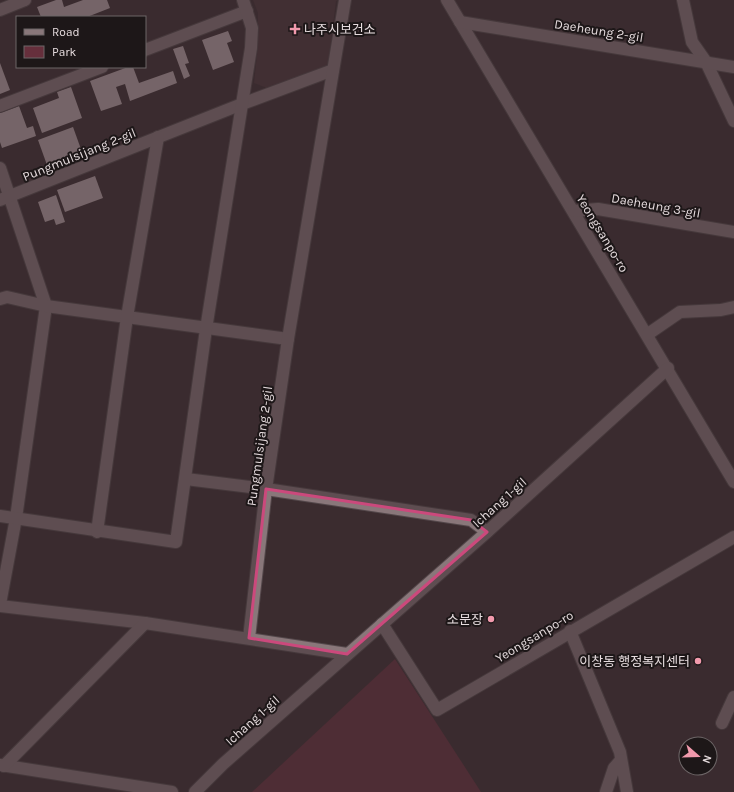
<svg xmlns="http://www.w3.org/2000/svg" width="734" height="792" font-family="Karla,'Noto Sans KR',sans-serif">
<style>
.built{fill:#493338}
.green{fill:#662f3c}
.building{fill:#bca9ad}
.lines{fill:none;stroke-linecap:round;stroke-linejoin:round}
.minor-casing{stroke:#54484b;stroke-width:14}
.minor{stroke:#89777a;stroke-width:12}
.marked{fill:none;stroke:#cb497c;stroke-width:3;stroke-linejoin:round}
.poi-dot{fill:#f29aad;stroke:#1d1718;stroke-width:1.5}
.labels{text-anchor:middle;stroke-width:4;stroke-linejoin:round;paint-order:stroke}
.poi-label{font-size:13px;fill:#e6dcde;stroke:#1d1718;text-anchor:end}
.street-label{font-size:13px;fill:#e6dcde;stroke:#1d1718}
</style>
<rect width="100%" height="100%" fill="#3b2c2f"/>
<path class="built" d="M 253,0 L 339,0 L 336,1 L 328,65 L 267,88 L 254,83 L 258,45 L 258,13 Z"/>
<path class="green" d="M 395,659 L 481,792 L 252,792 Z"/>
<g class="building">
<path d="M 56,0 L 62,0 L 64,7 L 83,0 L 107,0 L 110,8 L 87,17 L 41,17 L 37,7 Z"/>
<path d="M 228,31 L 232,41 L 227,43 L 234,62 L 213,70 L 202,40 Z"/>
<path d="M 183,46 L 189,63 L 185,64 L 190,76 L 184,79 L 173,49 Z"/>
<path d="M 0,63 L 10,90 L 0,94 Z"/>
<path d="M 128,67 L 133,67 L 139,83 L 173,71 L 177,83 L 130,101 L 125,84 L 116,87 L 122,104 L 101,111 L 90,81 Z"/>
<path d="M 71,87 L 82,118 L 42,133 L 33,108 L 59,98 L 57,92 Z"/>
<path d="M 19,106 L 27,128 L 33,126 L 36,136 L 2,148 L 0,142 L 0,113 Z"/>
<path d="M 73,127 L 82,152 L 47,165 L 38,140 Z"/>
<path d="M 95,176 L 103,198 L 65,212 L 57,190 Z"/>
<path d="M 56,195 L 65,222 L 56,225 L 54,219 L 45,222 L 38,202 Z"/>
</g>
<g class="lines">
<defs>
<g id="minor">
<path d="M 447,0 L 734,482"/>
<path d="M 683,0 L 692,42 L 706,62 L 734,121"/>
<path d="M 0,10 L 25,0"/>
<path d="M 460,22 L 734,67"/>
<path d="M 145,50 L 247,11"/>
<path d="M 0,106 L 102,67"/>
<path d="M 0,168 L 46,306 L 16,518 L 0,604"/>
<path d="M 0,200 L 242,104 L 333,70"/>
<path d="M 574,211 L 598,209 L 734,232"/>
<path d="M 0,299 L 7,297 L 46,306 L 288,339"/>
<path d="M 648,334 L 680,312 L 721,310 L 734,307"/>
<path d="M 186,479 L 266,489 L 471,520 L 487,532"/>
<path d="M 0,516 L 176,542 L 206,329 L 251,48 L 252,28 L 243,0"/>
<path d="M 97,532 L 127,317 L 158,137"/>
<path d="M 0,606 L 145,623 L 347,654"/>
<path d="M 382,624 L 437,710 L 734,537"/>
<path d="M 570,631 L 620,752 L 627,792"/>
<path d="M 249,638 L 266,489 L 288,339 L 345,0"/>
<path d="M 722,723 L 734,697"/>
<path d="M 0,765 L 172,792"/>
<path d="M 4,766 L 145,623"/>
<path d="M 195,792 L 223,764 L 487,532 L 668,368"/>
<path d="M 606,792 L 614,768 L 621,760"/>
</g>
</defs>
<use href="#minor" class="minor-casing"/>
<use href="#minor" class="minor"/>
</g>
<path d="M0 0H734V792H0ZM 266,489 L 471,520 L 487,532 L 347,654 L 249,638 Z" fill="#3b2c2f" fill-opacity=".55" fill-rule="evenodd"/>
<path class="marked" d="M 266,489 L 471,520 L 487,532 L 347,654 L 249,638 Z"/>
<g class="poi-dot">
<path d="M293 23h4v4h4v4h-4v4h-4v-4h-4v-4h4z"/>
<circle cx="491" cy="619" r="4"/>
<circle cx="698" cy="661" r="4"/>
</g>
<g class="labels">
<g class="poi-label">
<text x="304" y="34" text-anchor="start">나주시보건소</text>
<text x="483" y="624">소문장</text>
<text x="690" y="666">이창동 행정복지센터</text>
</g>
<g class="street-label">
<text transform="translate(599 30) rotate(9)" y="5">Daeheung 2-gil</text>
<text transform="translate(79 154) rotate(-22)" y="5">Pungmulsijang 2-gil</text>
<text transform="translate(656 205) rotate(10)" y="5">Daeheung 3-gil</text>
<text transform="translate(603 233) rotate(59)" y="5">Yeongsanpo-ro</text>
<text transform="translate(259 446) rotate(-82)" y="5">Pungmulsijang 2-gil</text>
<text transform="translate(499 502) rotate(-42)" y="5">Ichang 1-gil</text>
<text transform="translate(534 636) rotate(-31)" y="5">Yeongsanpo-ro</text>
<text transform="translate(252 720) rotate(-42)" y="5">Ichang 1-gil</text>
</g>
</g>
<rect x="16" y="16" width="130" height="52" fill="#1d1718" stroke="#6d6667"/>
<rect x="24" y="29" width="20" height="6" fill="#89777a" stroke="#6d6667"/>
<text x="52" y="36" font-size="12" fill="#e6dcde">Road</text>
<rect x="24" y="46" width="20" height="12" fill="#662f3c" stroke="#6d6667"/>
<text x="52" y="56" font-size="12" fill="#e6dcde">Park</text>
<g transform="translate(698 756) rotate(110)"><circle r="19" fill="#1d1718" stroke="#6d6667"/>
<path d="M0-3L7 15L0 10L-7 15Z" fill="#f29aad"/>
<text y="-6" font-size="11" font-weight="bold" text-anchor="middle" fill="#e6dcde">N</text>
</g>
</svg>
